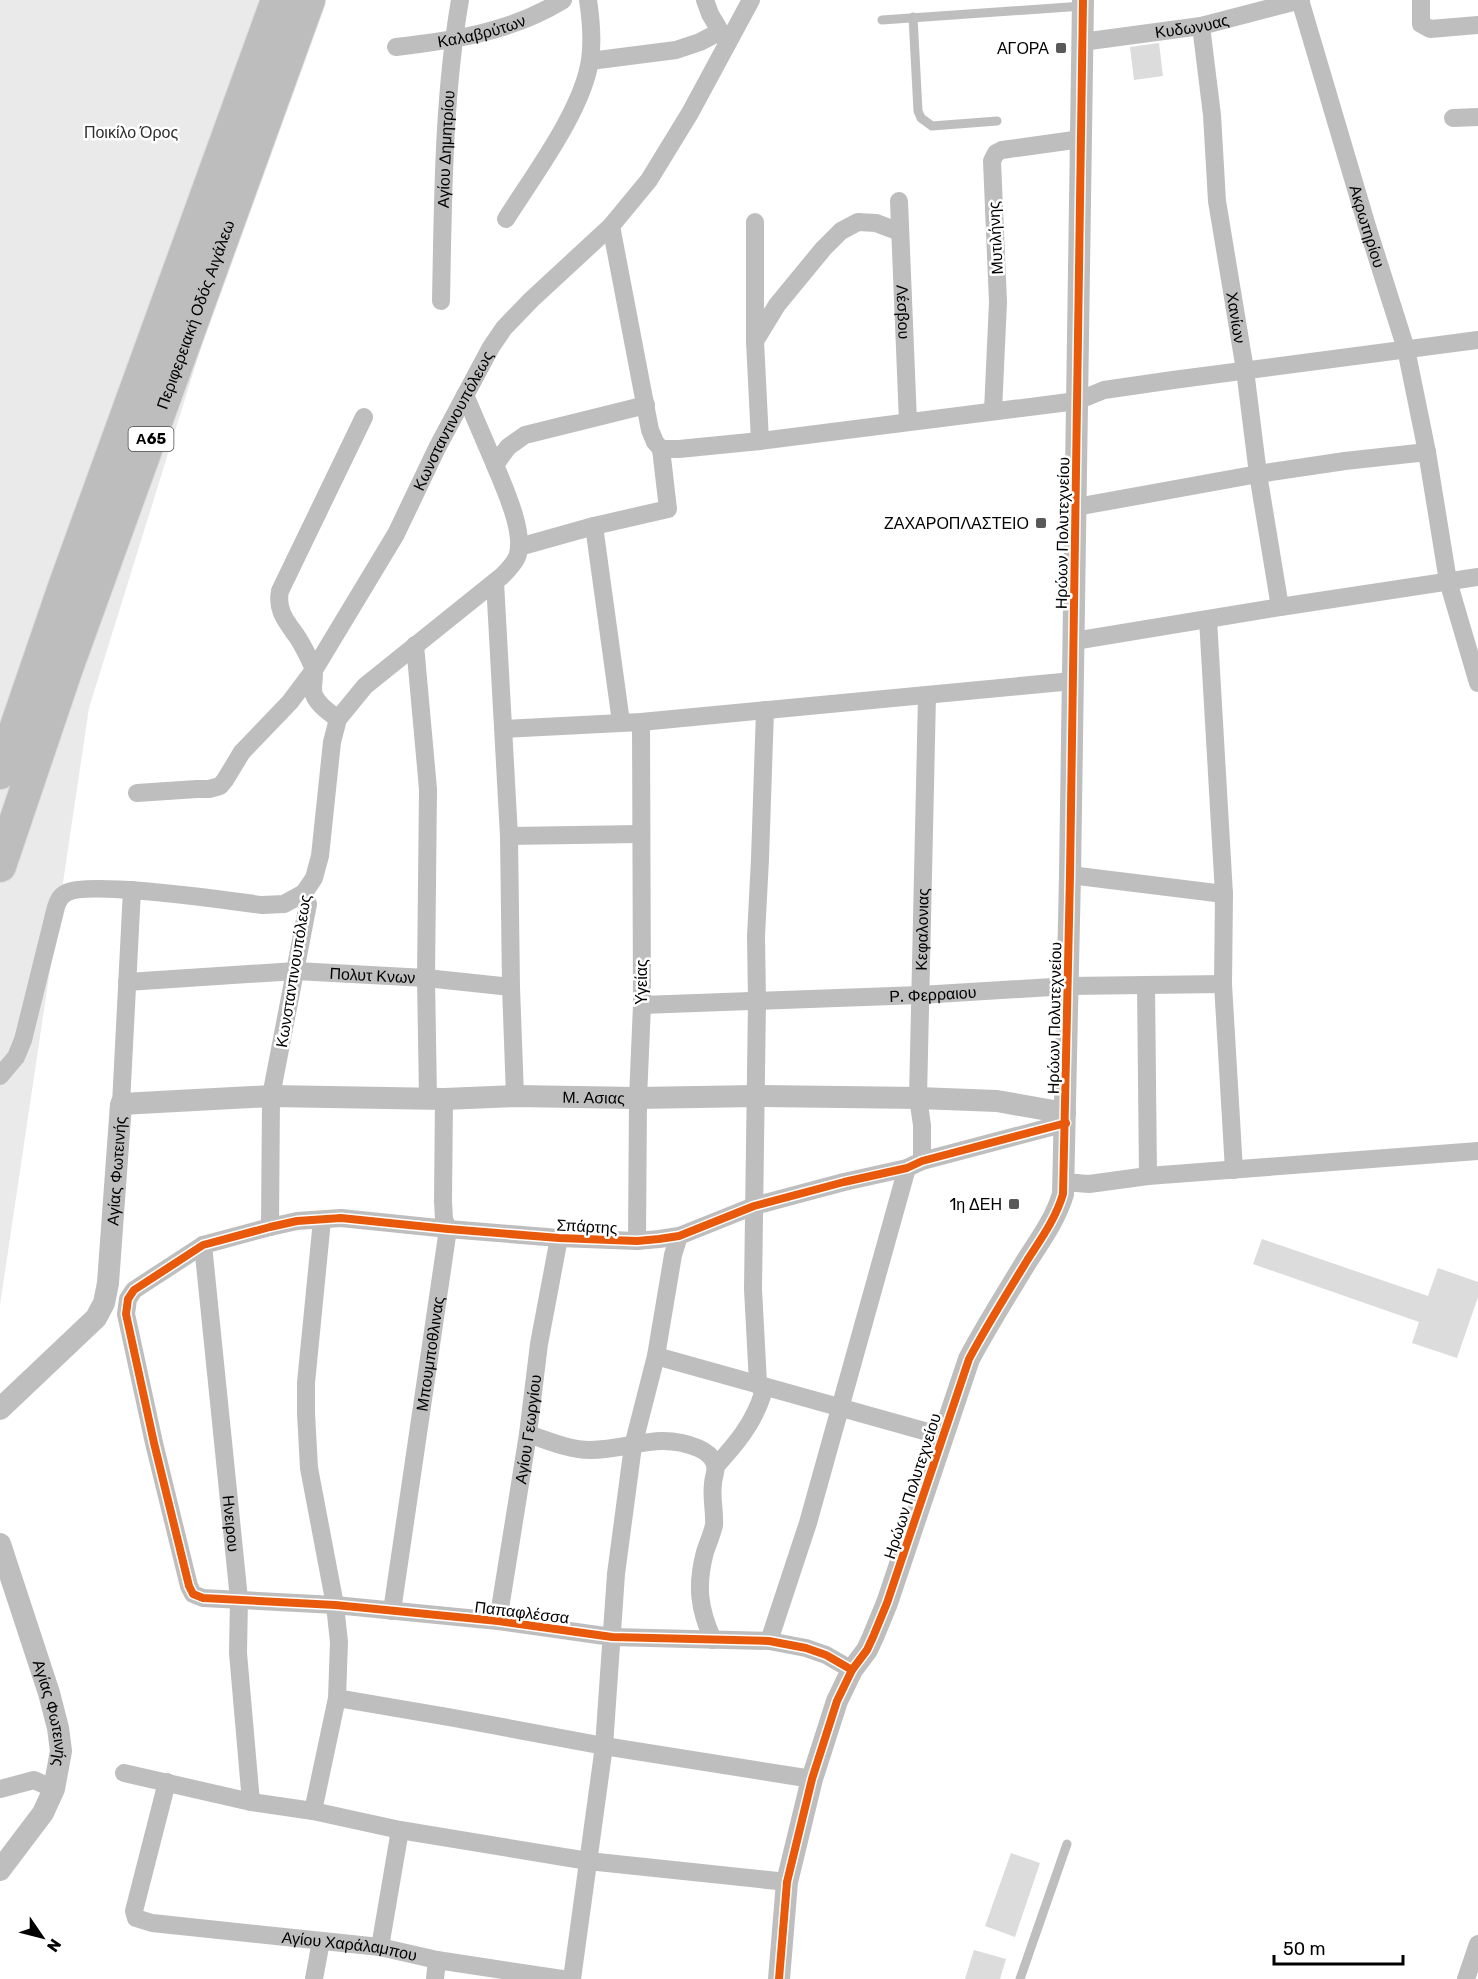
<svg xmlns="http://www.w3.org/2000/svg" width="1478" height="1979" font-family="Rubik,sans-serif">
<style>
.green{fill:#eaeaea}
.building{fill:#dcdcdc}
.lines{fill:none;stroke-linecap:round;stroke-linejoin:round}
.trunk-casing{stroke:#dbdbdb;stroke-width:34}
.service{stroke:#bebebe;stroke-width:9}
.minor{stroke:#bebebe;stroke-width:18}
.tertiary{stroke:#bebebe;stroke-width:22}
.trunk{stroke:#bdbdbd;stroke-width:32}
.cycleway-casing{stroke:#fff;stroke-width:11}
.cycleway{stroke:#e8590c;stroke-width:8}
.poi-dot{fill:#595959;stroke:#fff;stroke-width:2}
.labels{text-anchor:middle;stroke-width:5;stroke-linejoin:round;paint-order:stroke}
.shield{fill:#fff;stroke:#4c4c4c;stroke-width:1.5}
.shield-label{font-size:15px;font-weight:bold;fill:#000}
.street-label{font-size:16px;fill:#000;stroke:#fff}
.poi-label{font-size:16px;fill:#000;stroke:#fff;text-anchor:end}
.park-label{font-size:16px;fill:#2f2f2f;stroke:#fff}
</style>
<rect width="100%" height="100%" fill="#fff"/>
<path class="green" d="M 0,0 L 309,0 L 89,708 L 0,1305 Z"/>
<g class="building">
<path d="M 1159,43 L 1163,76 L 1134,80 L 1130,47 Z"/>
<path d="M 1262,1239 L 1428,1296 L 1438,1268 L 1478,1282 L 1478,1297 L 1457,1358 L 1412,1343 L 1419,1322 L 1253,1264 Z"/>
<path d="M 1011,1853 L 1040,1863 L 1015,1937 L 985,1926 Z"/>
<path d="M 974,1950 L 1006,1959 L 1000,1979 L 965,1979 Z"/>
</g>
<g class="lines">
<defs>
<g id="trunk">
<path d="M 0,773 L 65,584 L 277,0"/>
<path id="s17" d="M 0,866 L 67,668 L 309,0"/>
</g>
</defs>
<use href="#trunk" class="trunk-casing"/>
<g class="service">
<path d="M 913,17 L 918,111 L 921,118 L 932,126 L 997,121"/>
<path d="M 882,20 L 1083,6"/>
<path d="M 1020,1979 L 1067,1844"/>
</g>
<g class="minor">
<path d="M 705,0 L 710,14 L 726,41"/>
<path id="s1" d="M 1300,0 L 1367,226 L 1406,349 L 1427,452 L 1448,581 L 1478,683"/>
<path d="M 1421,0 L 1421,24 L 1430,29 L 1478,25"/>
<path id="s2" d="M 1201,26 L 1212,115 L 1217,201 L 1245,370 L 1258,474 L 1280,607"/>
<path id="s3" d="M 1082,42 L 1201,26 L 1301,0"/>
<path id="s4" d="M 396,47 C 455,40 511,32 563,0"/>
<path d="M 590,61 L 676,50 L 700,42 L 719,32"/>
<path d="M 1453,118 L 1478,117"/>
<path id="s5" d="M 899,201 L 908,422"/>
<path d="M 506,219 C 533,176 583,110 590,60 C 593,40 591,20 588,0"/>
<path d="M 755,222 L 755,341 L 760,441"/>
<path d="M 611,226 L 650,430 L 655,442 L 661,449 L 679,449 L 760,441 L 1077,401 L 1104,390 L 1173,380 L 1478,340"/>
<path id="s6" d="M 441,301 C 443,201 443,99 460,0"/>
<path d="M 755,341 L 777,305 L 823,249 L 841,231 L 858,222 L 876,223 L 900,232"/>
<path d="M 465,395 L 495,465"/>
<path d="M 993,411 L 998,302 L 992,161 L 996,153 L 1002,150 L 1081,139"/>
<path d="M 1076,507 L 1258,474 L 1345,461 L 1427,452"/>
<path d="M 594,526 L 621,722"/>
<path d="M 519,547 L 594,526 L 668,509 L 661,449"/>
<path d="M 495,582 L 509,836 L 511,987 L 515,1096"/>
<path d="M 1208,619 L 1224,894 L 1223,984 L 1234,1170"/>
<path d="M 1074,641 L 1280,607 L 1478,577"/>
<path d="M 415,645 L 428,789 L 426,978 L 428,1098"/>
<path d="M 338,719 C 330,713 318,705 314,695 C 311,686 316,676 313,667 C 309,658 303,646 298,638 C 287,622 276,611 280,591 L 364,417"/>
<path d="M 504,729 L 641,722 L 1073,681"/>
<path id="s7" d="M 137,793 L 197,789 L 209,789 L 220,786 L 225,780 L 242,752 L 290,702 L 314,670 L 396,534 L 437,448 L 491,347 L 504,328 L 531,300 L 611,226 L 649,180 L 690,113 L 751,0"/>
<path d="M 509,836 L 640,834"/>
<path d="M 1070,875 L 1224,894"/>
<path id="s8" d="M 127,982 L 296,971 L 426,978 L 511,987"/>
<path d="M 1146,985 L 1148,1176"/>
<path id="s9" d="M 642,1005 L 920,995 L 1068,986 L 1223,984"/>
<path d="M 0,1076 L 16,1057 L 23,1040 L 56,907 C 58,901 60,896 66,893 C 88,880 230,901 262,905 L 284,904 L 304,893"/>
<path d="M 121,1104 L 132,890"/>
<path id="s10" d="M 922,1161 L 922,1125 L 918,1098 L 927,696"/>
<path d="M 1064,1182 L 1089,1184 L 1148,1176 L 1478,1151"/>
<path d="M 270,1227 L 271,1096 L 308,904 L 304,893 L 314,878 L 320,856 L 332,742 L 338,719 L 365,686 L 502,576 C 507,571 514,564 517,557 C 526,534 504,487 495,465 L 508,447 L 525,435 L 646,405"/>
<path d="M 637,1241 L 638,1098 L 642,1005 L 641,722"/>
<path id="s11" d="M 203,1245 L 239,1599 L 238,1653 L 251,1802"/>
<path d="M 656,1356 L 942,1436"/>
<path d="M 528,1434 C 547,1440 569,1450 590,1450 C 631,1450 657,1431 698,1448 C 705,1451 711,1455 714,1462 C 718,1470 713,1476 713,1484 C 711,1498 715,1512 714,1525 C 712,1534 708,1543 705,1552 C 696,1586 699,1609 713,1640"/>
<path d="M 716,1466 C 736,1444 754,1423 763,1393 L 758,1383 L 753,1289 L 757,1001 L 756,936 L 760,859 L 765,710"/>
<path id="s12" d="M 392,1611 L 448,1229 L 444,1219 L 443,1201 L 444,1099"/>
<path id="s13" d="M 498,1621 L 528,1434 L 539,1344 L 559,1238"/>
<path d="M 769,1641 L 808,1523 L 907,1168"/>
<path d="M 852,1670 L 826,1655 L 806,1648 L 769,1641 L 612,1637 L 498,1621 L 335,1605 L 203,1598 L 193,1594 L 189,1586 L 154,1443 L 126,1314 L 128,1299 L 134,1290 L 203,1245 L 270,1227 L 297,1221 L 341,1218 L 448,1229 L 559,1238 L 637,1241 L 659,1239 L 679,1236 L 754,1206 L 844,1182 L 907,1168 L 922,1161 L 1066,1123"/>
<path d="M 337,1698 L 454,1718 L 604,1746 L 812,1779"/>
<path d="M 124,1773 L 251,1802 L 313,1811 L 400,1830 L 588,1861 L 787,1882"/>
<path id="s14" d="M 167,1782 L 134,1911 L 136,1918 L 152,1923 L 380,1947 L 437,1960 L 562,1979"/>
<path d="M 0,1789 L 34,1780 L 54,1789"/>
<path d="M 313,1811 L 337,1698 L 339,1642 L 335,1605 L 309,1468 L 306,1413 L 306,1383 L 322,1220"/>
<path d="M 380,1947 L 400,1830"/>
<path d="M 314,1979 L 321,1941"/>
<path d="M 435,1979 L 437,1960"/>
<path d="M 572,1979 L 604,1746 L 616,1574 L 633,1446 L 656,1356 L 673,1255 L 679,1236"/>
<path d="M 1466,1979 L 1478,1944"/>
</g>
<g class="tertiary">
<path id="s15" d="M 0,1409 L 96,1318 L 104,1303 L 108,1283 L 121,1104 L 271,1096 L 444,1099 L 515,1096 L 638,1098 L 756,1096 L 918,1098 L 997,1101 L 1065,1113"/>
<path id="s16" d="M 0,1544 L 49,1693 L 58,1728 L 61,1751 L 54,1789 L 43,1813 L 0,1870"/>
<path d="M 779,1979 L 787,1882 L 812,1779 L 837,1701 L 852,1670 L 867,1650 L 873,1637 L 887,1603 L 969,1359 C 987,1325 1008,1292 1028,1259 C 1041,1239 1056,1218 1063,1194 L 1070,875 L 1083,0"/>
</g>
<use href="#trunk" class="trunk"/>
<defs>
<g id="cycleway">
<path d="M 852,1670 L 826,1655 L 806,1648 L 769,1641 L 612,1637 L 498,1621 L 335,1605 L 203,1598 L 193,1594 L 189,1586 L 154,1443 L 126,1314 L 128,1299 L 134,1290 L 203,1245 L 270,1227 L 297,1221 L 341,1218 L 448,1229 L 559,1238 L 637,1241 L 659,1239 L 679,1236 L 754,1206 L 844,1182 L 907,1168 L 922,1161 L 1066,1123"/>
<path d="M 779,1979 L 787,1882 L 812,1779 L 837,1701 L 852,1670 L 867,1650 L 873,1637 L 887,1603 L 969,1359 C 987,1325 1008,1292 1028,1259 C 1041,1239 1056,1218 1063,1194 L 1070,875 L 1083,0"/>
</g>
</defs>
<use href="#cycleway" class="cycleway-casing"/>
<use href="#cycleway" class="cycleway"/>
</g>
<g class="poi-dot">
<rect x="1055" y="42" width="12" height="12" rx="3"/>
<rect x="1035" y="517" width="12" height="12" rx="3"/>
<rect x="1008" y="1198" width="12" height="12" rx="3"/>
</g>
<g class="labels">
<rect class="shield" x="128.5" y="427" width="45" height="24" rx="4.5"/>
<g class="shield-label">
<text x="151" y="444">Α65</text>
</g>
<g class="street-label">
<text dy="6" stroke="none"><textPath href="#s3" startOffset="111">Κυδωνυας</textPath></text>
<text dy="6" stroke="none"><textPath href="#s4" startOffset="87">Καλαβρύτων</textPath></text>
<text dy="6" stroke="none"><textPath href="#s6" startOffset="152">Αγίου Δημητρίου</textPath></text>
<text dy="6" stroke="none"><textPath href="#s1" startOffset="236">Ακρωτηρίου</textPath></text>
<text transform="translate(995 238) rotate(-93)" y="6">Μυτιλήνης</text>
<text dy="6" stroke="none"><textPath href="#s5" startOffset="111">Λέσβου</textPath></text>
<text dy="6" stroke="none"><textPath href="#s17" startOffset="585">Περιφερειακή Οδός Αιγάλεω</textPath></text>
<text dy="6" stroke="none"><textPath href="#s2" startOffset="294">Χανίων</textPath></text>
<text dy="6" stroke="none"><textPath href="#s7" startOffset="519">Κωνσταντινουπόλεως</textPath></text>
<text transform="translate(1062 533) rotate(-89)" y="6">Ηρώων Πολυτεχνείου</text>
<text dy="6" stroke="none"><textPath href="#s10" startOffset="232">Κεφαλονιας</textPath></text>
<text transform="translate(293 971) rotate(-81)" y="6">Κωνσταντινουπόλεως</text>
<text dy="6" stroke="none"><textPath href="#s8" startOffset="246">Πολυτ Κνων</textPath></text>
<text transform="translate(641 982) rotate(-90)" y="6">Υγείας</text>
<text dy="6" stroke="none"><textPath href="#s9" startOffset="291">Ρ. Φερραιου</textPath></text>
<text transform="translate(1054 1018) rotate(-89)" y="6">Ηρώων Πολυτεχνείου</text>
<text dy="6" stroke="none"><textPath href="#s15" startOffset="822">Μ. Ασιας</textPath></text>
<text dy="6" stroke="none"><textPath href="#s15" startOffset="282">Αγίας Φωτεινής</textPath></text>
<text transform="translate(587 1226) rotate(3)" y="6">Σπάρτης</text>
<text dy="6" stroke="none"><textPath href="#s12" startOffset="260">Μπουμποθλινας</textPath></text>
<text dy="6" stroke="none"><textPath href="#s13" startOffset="194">Αγίου Γεωργίου</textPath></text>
<text transform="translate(912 1486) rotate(-72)" y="6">Ηρώων Πολυτεχνείου</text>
<text dy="6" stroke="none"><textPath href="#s11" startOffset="280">Ηνειρου</textPath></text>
<text transform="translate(522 1612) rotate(7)" y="6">Παπαφλέσσα</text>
<text dy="6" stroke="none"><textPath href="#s16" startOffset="177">Αγίας Φωτεινής</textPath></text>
<text dy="6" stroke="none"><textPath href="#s14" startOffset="356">Αγίου Χαράλαμπου</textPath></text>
</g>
<g class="poi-label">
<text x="1049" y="54">ΑΓΟΡΑ</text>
<text x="1029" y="529">ΖΑΧΑΡΟΠΛΑΣΤΕΙΟ</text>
<text x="1002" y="1210">1η ΔΕΗ</text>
</g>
<g class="park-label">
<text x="131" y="138">Ποικίλο Όρος</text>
</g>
</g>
<g transform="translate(42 1937) rotate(125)" stroke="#ffffff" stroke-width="4.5" paint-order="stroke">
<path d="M0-4.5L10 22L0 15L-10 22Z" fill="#000000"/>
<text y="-9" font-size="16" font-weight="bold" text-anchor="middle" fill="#000000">N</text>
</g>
<path d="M1274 1955v9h129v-9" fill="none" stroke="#000000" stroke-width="3"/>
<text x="1283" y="1955" font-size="18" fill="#000000" stroke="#ffffff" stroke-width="4.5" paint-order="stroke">50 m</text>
</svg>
